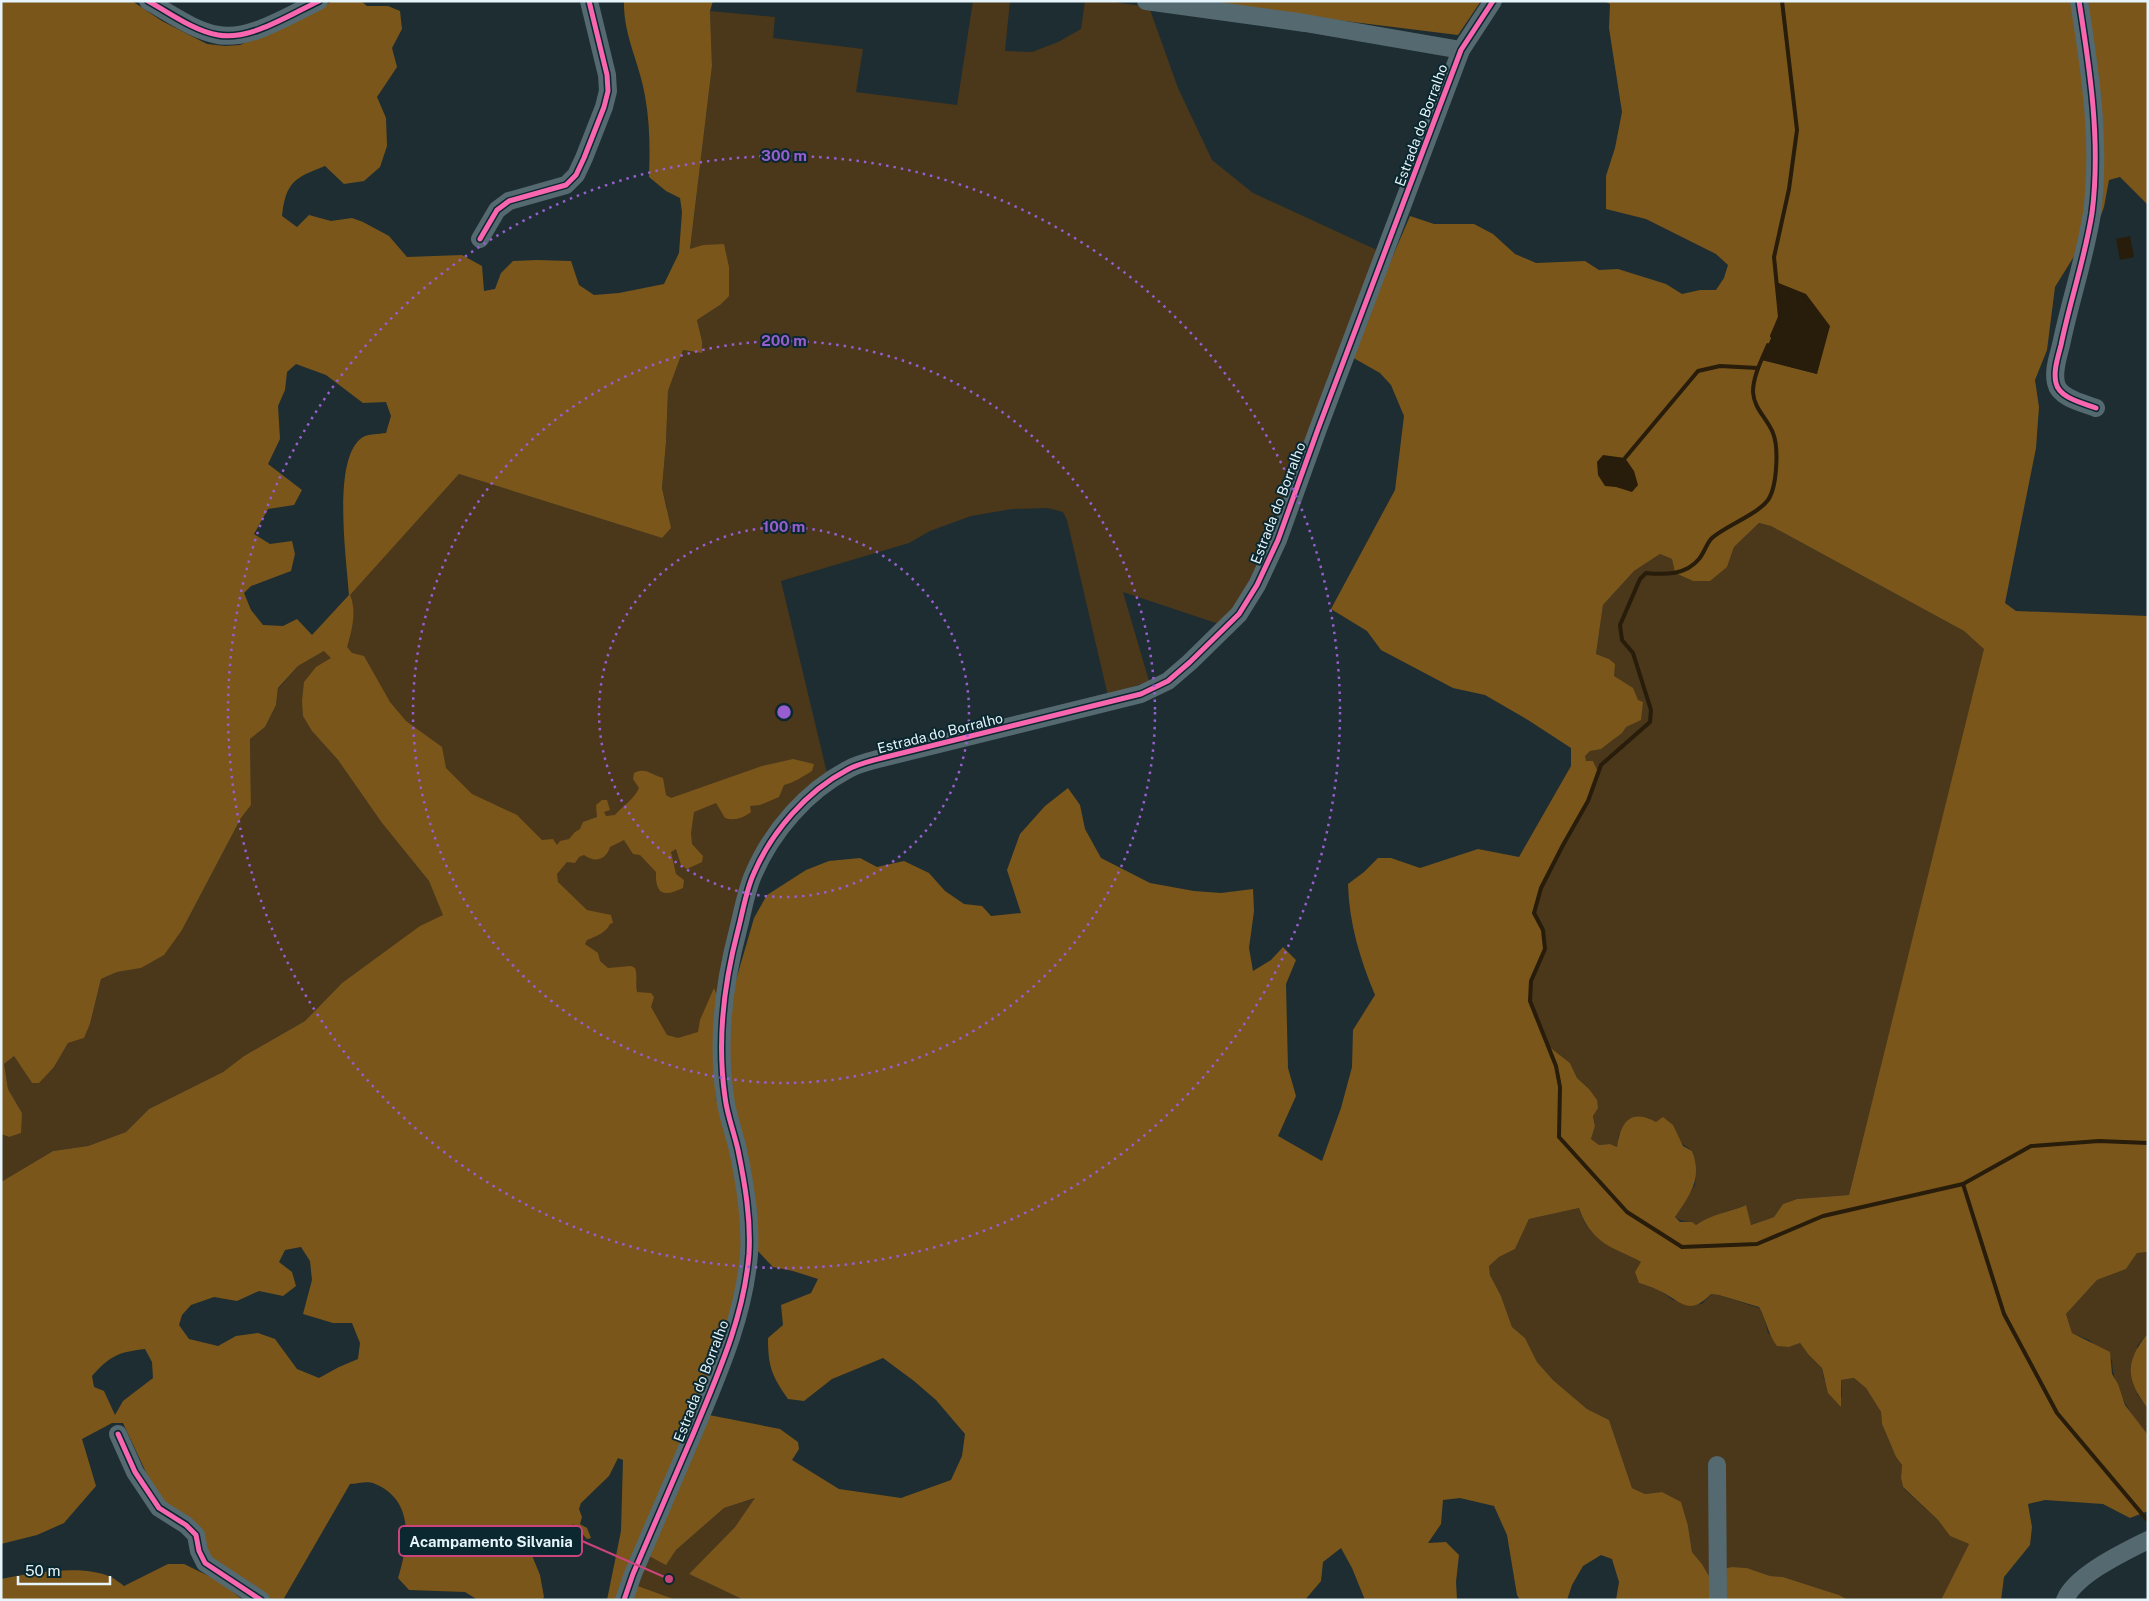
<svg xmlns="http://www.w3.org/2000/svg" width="2149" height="1601" font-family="'Public Sans',sans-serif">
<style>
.green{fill:#4b371a}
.forest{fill:#7b561a;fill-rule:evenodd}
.water{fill:#281c0a}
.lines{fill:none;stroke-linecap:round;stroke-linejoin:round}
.stream{stroke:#281c0a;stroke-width:4}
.minor{stroke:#546970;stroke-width:18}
.cycleway-casing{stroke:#0b272f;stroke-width:8}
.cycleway{stroke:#f766af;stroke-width:5}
.ring{fill:none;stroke:#965ece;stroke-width:2.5;stroke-dasharray:2.5 5}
.labels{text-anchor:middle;stroke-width:4;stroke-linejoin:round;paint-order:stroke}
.street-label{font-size:14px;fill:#e6f5fb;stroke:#0b272f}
.centre{fill:#965ece;stroke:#0b272f;stroke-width:2.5}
.ring-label{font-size:15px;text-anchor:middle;font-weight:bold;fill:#965ece;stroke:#0b272f;stroke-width:4;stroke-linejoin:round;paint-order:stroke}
.leader{fill:none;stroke:#c9447b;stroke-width:2}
.callout-dot{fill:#c9447b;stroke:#0b272f;stroke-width:2}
.callout{fill:#0b272f;stroke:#c9447b;stroke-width:2}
.callout-label{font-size:15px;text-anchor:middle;font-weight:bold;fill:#e6f5fb}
</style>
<rect width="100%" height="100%" fill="#1e2d31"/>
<g class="green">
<path d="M 973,1 L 1010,1 L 1005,51 L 1032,52 L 1058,42 L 1081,29 L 1085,1 L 1106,1 L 1149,7 L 1178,88 L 1212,160 L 1253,193 L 1379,251 L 1266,553 L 1248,590 L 1222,625 L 1123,592 L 1149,681 L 1108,696 L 1067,520 L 1063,512 L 1048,508 L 1012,509 L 971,516 L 930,531 L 909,543 L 781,581 L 827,773 L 792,807 L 729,935 L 716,997 L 714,1055 L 665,1052 L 312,731 L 338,760 L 382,823 L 429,881 L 444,915 L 420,927 L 342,983 L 305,1021 L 244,1056 L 223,1072 L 149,1109 L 126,1132 L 88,1146 L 53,1151 L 1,1182 L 1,1134 L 9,1137 L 22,1113 L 8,1089 L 4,1064 L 14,1056 L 32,1083 L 54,1067 L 68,1043 L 84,1038 L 90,1024 L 101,979 L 117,972 L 141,968 L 182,930 L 241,818 L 251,805 L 250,739 L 265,727 L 276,705 L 278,689 L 298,666 L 324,651 L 312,636 L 459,474 L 662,538 L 667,509 L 662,488 L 666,442 L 668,391 L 683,350 L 702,353 L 702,341 L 697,320 L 720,305 L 703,245 L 690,250 L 712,66 L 710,11 L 775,17 L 773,38 L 863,49 L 856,92 L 957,105 Z"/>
<path d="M 1759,523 L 1771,526 L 1964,631 L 1985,649 L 1849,1195 L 1797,1199 L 1783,1204 L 1774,1217 L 1750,1225 L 1745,1205 C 1728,1213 1713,1213 1696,1225 C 1689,1220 1682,1223 1675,1217 L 1695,1185 L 1696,1165 L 1692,1151 L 1648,1118 L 1619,1134 L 1617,1147 L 1610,1144 L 1599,1145 L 1591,1139 L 1595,1126 L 1589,1089 L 1577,1078 L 1570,1063 L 1547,1045 L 1530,1001 L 1531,981 L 1545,949 L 1543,930 L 1534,913 L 1541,888 L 1563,845 L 1595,766 L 1593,761 L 1585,761 L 1585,756 L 1590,751 C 1618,744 1627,726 1638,701 L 1632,688 L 1613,676 L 1609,659 L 1596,654 L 1603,605 L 1634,571 L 1660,554 L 1672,559 L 1675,573 L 1693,581 L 1727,567 L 1734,547 Z"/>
<path d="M 1579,1208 C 1589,1245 1616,1243 1641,1262 L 1639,1283 L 1659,1290 L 1673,1300 L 1702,1304 L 1711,1294 L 1719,1295 L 1759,1308 L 1764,1316 L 1768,1333 L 1789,1347 L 1800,1343 L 1808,1354 L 1822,1368 L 1824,1379 L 1842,1397 L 1841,1380 L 1854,1378 L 1866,1388 L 1881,1412 L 1882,1424 L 1896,1457 L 1902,1465 L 1901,1478 L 1903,1488 L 1938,1520 L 1950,1536 L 1969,1544 L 1941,1600 L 1848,1600 L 1839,1595 L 1783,1577 L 1770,1576 L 1747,1568 L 1732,1567 L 1709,1576 L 1702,1564 L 1692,1552 L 1688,1526 L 1662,1492 L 1645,1494 L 1632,1488 L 1609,1420 L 1587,1409 L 1553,1380 L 1537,1362 L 1525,1338 L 1512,1327 L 1501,1296 L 1490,1275 L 1489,1266 L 1499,1257 L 1515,1249 L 1529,1219 Z"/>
<path d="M 2148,1252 L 2148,1333 L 2137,1346 L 2137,1394 L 2148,1409 L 2148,1435 C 2131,1415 2112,1387 2112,1360 L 2089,1340 L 2072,1333 L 2066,1314 L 2097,1280 L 2126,1269 L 2137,1253 Z"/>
<path d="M 756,1498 L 735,1527 L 689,1574 L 744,1600 L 631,1600 L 647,1555 L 666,1564 L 676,1550 L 724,1508 Z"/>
</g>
<g class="forest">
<path d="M 1,1 L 132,1 L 162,21 L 207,44 L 225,46 L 240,45 L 333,1 L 361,1 L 367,6 L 388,6 L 400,11 L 402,29 L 392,48 L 397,67 L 377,97 L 386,118 L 387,146 L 380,167 L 364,181 L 344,184 L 325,166 C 294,178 286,182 282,216 L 297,227 L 309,215 L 331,221 L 352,218 L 363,222 L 389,236 L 407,257 L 462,255 L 482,266 L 484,291 L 495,289 L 501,273 L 513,261 L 537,260 L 571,261 L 579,285 L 594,295 L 619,293 L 664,284 L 679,253 L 682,212 L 680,198 L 666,191 L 649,177 C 650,150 650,123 645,96 C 640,64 623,35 624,1 L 713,1 L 710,11 L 712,66 L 690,249 L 703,245 L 724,244 L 729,267 L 729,296 L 720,305 L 697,320 L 702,341 L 702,353 L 683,350 L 668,391 L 666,442 L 662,488 L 671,528 L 662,538 L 459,474 L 350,595 C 357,611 352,630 347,647 L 352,653 L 364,656 L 390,702 L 406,721 L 442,747 L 446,768 L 472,794 L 517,815 L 542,840 L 553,839 L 557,845 L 560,841 L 569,839 L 575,832 L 580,829 L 583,822 L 597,817 L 596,805 L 602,800 L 607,800 L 610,810 L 604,812 L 606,816 L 615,815 C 623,805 633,801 639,788 L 633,779 L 634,773 C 646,767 651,775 663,778 L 666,795 L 671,798 L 762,766 L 793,759 L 814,764 L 812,771 C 804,776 793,783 784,785 L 779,797 L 760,805 L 750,806 L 751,812 C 743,818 735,821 725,818 L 716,803 L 694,812 L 691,833 L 692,844 L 703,856 L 702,862 L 687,869 L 681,865 L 676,849 L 671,852 L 676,874 L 684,880 L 683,888 C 664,897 655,895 656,872 L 640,855 L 633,854 L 624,840 L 610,847 C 606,860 595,863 584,855 L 579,857 L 575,863 L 567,862 L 557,874 L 558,882 L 587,910 L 611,915 L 613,923 L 610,924 C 607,932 595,937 587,940 L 585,944 L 598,953 L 600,961 L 608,968 L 631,966 L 635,968 C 638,977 635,983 637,992 L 651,993 L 654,997 L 651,1007 L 667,1035 L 678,1038 L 698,1032 L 700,1020 L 714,988 L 719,1001 L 715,1070 L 716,1099 L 731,1137 L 744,1250 L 727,1341 L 618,1600 L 607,1600 L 621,1531 L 623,1460 L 618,1458 L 609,1476 L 581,1503 L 579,1509 L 582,1517 L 580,1524 L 587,1528 L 591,1538 L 587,1539 L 573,1524 C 565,1538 544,1544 531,1553 L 540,1575 L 544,1597 L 542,1600 L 478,1600 L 465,1592 L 409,1590 L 398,1578 C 409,1543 415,1499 373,1483 C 367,1481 356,1484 350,1484 L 283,1600 L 270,1600 L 209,1561 L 157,1496 L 123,1423 L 112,1423 L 82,1439 L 96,1486 L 64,1523 L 37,1535 L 1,1544 L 1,1182 L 53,1151 L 88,1146 L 126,1132 L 149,1109 L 223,1072 L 244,1056 L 305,1021 L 342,983 L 420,926 L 443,915 L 429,881 L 382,823 L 338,760 L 312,731 L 303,716 L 302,701 L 304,682 L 316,667 L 331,658 L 324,651 L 298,666 L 278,688 L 276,705 L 265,727 L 250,739 L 251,805 L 241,818 L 182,930 L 164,955 L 141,968 L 117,972 L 101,979 L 90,1024 L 84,1038 L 68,1043 L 54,1067 L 39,1083 L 32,1083 L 14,1056 L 4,1064 L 8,1089 L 22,1113 L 21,1133 L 9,1137 L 1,1134 ZM 296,364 L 326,375 L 363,403 L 386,402 L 391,416 L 386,433 C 379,434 368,434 363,437 C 331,457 347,561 349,595 L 312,635 L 297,619 L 283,626 L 263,625 L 251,610 L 244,593 L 251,586 L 291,571 L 295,554 L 292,541 L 270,544 L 254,534 L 268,509 L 294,505 L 302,490 L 268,464 L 280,439 L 278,406 L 285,390 L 287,372 ZM 301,1247 L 310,1261 L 312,1280 L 303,1314 L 333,1323 L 352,1323 L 360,1343 L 358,1359 L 339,1367 L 319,1378 L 297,1369 L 275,1339 L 258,1333 L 236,1336 L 218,1346 L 189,1339 L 179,1325 L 182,1315 L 191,1305 L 214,1297 L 237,1301 L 259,1291 L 283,1296 L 296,1286 L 292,1272 L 279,1262 L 285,1250 ZM 145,1349 L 152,1362 L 153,1378 L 123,1401 L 115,1415 L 104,1391 L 94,1387 L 92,1376 C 110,1356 118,1352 145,1349 Z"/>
<path d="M 1182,1 L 1481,1 L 1458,35 Z"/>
<path d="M 1604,1 L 2148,1 L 2148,205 L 2120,177 L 2109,180 L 2104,207 L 2094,234 L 2081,245 L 2055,287 L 2047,350 L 2035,380 L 2039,407 L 2036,448 L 2005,603 L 2016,611 L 2148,616 L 2148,1252 L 2137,1253 L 2126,1269 L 2097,1280 L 2066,1314 L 2072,1333 L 2110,1352 L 2112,1374 L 2118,1384 L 2125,1405 L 2148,1435 L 2148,1511 L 2130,1518 L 2103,1504 L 2045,1500 L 2028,1504 L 2032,1527 L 2030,1545 L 2004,1577 L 2001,1600 L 1941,1600 L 1969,1544 L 1950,1536 L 1938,1520 L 1903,1487 L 1901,1478 L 1902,1465 L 1896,1457 L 1882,1424 L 1881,1412 L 1866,1388 L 1854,1378 L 1841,1380 L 1841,1407 L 1828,1393 L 1822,1368 L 1808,1354 L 1800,1343 L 1789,1347 L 1777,1346 C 1767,1332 1767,1321 1759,1307 L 1719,1295 L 1711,1294 C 1688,1318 1680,1300 1658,1290 C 1652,1287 1645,1285 1639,1283 L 1635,1272 L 1641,1262 C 1633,1257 1627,1255 1619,1251 C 1598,1242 1586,1229 1579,1208 L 1529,1219 L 1515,1249 L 1499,1257 L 1489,1266 L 1490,1275 L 1501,1296 L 1512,1327 L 1525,1338 L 1537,1362 L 1553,1380 L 1587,1409 L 1609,1420 L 1632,1488 L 1645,1494 L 1662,1492 L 1681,1502 L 1688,1526 L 1692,1552 L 1702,1564 L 1709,1576 L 1710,1600 L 1616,1600 L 1619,1582 L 1612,1559 L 1601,1555 L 1583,1566 L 1572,1585 L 1567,1600 L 1520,1600 L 1517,1595 L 1507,1535 L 1494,1506 L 1460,1498 L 1443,1500 L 1441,1524 L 1428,1543 L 1446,1542 L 1459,1555 L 1456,1582 L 1457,1600 L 1365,1600 L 1352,1568 L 1341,1548 L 1323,1562 L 1321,1581 L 1305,1600 L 744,1600 L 689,1574 L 735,1527 L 755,1498 L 724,1508 L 676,1550 L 666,1565 L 647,1555 L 709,1415 L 780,1429 L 798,1442 L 799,1449 L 792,1460 L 839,1489 L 901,1498 L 951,1480 L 962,1456 L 965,1434 L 936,1400 L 914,1381 L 883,1358 L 832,1379 L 804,1401 L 788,1399 C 772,1376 768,1367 768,1338 L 783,1325 L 781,1305 L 811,1293 L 818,1279 L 793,1271 L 773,1267 L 755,1248 L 730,1083 L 729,1021 L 734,987 L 754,918 L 767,895 L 806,870 L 829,861 L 860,858 L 877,867 L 904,861 L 929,873 L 945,891 L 964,904 L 982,906 L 991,916 L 1021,913 L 1007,870 L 1020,834 L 1045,806 L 1068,788 L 1080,805 L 1085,829 L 1101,858 L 1150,883 L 1194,891 L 1221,893 L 1253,889 L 1254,911 L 1249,948 L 1253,971 L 1271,960 L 1283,947 L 1296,960 L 1286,984 L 1288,1068 L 1296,1096 L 1278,1136 L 1322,1161 L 1341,1108 L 1352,1067 L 1353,1030 L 1375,995 C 1360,959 1349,923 1348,884 L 1364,872 L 1378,858 L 1391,858 L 1420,868 L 1478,849 L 1519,857 L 1571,766 L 1571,748 L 1528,720 L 1485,695 L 1453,688 L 1381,650 L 1367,631 L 1331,609 L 1395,490 L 1404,416 L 1391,385 L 1380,373 L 1350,356 L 1410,216 L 1434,224 L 1474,224 L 1493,234 L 1515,254 L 1536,263 L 1585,261 L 1599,270 L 1618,269 L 1666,284 L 1682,294 L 1700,290 L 1716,290 L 1724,278 L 1728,265 L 1716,254 L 1646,219 L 1606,209 L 1606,176 L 1615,148 L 1622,112 L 1609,28 L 1610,4 ZM 1780,317 L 1817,374 L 1762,360 ZM 1759,523 L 1771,526 L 1964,631 L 1984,649 L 1849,1195 L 1797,1199 L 1783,1204 L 1774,1217 L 1751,1225 L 1746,1205 C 1728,1213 1713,1213 1696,1225 L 1692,1222 L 1680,1222 L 1675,1217 C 1690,1195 1703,1178 1692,1151 L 1683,1146 L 1673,1125 L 1663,1117 L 1656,1122 C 1630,1108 1621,1122 1617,1147 L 1610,1144 L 1599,1145 L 1591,1139 L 1595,1126 L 1593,1116 L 1598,1108 L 1597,1100 L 1589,1089 L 1577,1078 L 1570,1063 L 1547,1045 L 1530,1001 L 1531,981 L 1545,949 L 1543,930 L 1534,913 L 1541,888 L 1563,845 L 1588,801 L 1598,772 L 1593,761 L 1586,761 L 1585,756 L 1590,751 L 1601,749 L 1622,733 L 1626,727 L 1641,720 L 1643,702 L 1638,700 L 1633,688 L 1614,676 L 1615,664 L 1609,659 L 1596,654 L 1603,605 L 1634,571 L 1660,554 L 1672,559 L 1675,573 L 1693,581 L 1710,581 L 1727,567 L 1734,547 Z"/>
<path d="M 2148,1333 L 2148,1409 C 2126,1379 2124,1363 2148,1333 Z"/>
<path d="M 168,1564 L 184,1564 L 219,1581 L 243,1600 L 1,1600 L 1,1579 C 32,1573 81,1564 111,1577 C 115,1579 120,1583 124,1586 Z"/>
<path d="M 1732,1567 L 1747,1568 L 1770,1576 L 1783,1577 L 1839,1595 L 1848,1600 L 1723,1600 L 1723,1569 Z"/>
<path d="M 635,1585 L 676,1600 L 631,1600 Z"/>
</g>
<g class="water">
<path d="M 2130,236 L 2134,257 L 2120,260 L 2116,239 Z"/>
<path d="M 1776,282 L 1806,294 L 1830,326 L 1817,374 L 1762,360 L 1780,317 Z"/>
<path d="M 1603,455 L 1625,458 L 1634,471 L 1638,485 L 1632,492 L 1616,487 L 1605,486 L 1598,475 L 1597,462 Z"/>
</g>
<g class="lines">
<g class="stream">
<path d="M 1772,336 L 1780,317 L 1774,257 L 1789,189 L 1797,130 L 1782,1"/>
<path d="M 1768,345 C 1762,359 1753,376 1753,392 C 1754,409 1767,418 1773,433 C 1779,448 1777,487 1768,500 C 1757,515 1723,527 1711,539 C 1706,545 1704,553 1699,559 C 1686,575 1665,575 1646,573 L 1640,579 L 1620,625 L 1622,640 L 1633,653 L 1651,710 L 1650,722 L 1601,765 L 1588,801 L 1563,845 L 1541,888 L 1534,913 L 1543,930 L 1545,949 L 1531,981 L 1530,1001 L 1556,1066 L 1560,1087 L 1559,1137 L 1627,1212 L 1682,1247 L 1757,1244 L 1823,1216 L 1963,1184 L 2031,1146 L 2099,1141 L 2148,1143"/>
<path d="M 1625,458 L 1698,371 L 1720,366 L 1758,368"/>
<path d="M 1963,1184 L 2004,1314 L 2057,1413 L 2148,1521"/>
</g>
<g class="minor">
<path d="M 148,1 C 170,13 194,31 218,35 C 250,41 291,14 319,1"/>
<path d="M 1146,1 L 1305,23 L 1461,50"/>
<path d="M 2079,1 C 2090,70 2101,143 2092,213 C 2085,258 2070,301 2061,345 C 2058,357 2053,371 2056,383 C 2059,398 2083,403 2096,408"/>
<path d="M 480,239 L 497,210 L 509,201 L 566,185 L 576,175 L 584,158 L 604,107 L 608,91 L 607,75 L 589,1"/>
<path d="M 118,1434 L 135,1472 L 159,1508 L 186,1525 L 196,1535 L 199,1551 L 205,1563 L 261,1600"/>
<path d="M 1717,1465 L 1718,1600"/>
<path d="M 624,1600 L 633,1574 C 653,1527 674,1479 694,1432 C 718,1374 744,1317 749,1254 C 751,1219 745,1184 738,1150 C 734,1132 727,1115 725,1097 C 717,1042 724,983 738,930 C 743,911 746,890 754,873 C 772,831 807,791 847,770 C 857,764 870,761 882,758 L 1141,694 L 1168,681 L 1190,662 L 1239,614 L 1257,585 L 1278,540 L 1318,429 L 1461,50 L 1493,1"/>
<path d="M 2065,1600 C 2075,1575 2124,1552 2148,1540"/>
</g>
<defs>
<g id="cycleway">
<path d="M 148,1 C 170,13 194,31 218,35 C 250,41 291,14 319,1"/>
<path d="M 2079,1 C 2090,70 2101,143 2092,213 C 2085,258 2070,301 2061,345 C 2058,357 2053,371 2056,383 C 2059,398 2083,403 2096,408"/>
<path d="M 480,239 L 497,210 L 509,201 L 566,185 L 576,175 L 584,158 L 604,107 L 608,91 L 607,75 L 589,1"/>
<path d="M 118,1434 L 135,1472 L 159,1508 L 186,1525 L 196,1535 L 199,1551 L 205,1563 L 261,1600"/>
<path d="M 624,1600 L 633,1574 C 653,1527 674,1479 694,1432 C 718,1374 744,1317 749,1254 C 751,1219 745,1184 738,1150 C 734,1132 727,1115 725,1097 C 717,1042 724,983 738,930 C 743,911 746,890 754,873 C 772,831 807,791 847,770 C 857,764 870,761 882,758 L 1141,694 L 1168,681 L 1190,662 L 1239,614 L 1257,585 L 1278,540 L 1318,429 L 1461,50 L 1493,1"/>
</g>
</defs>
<use href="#cycleway" class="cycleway-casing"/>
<use href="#cycleway" class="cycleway"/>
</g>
<g class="ring">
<circle cx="784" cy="712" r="185"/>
<circle cx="784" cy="712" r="371"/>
<circle cx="784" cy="712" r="556"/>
</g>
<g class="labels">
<g class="street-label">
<text transform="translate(1421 125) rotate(-70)" y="5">Estrada do Borralho</text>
<text transform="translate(1278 503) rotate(-69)" y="5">Estrada do Borralho</text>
<text transform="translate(940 733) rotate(-14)" y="5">Estrada do Borralho</text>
<text transform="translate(701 1381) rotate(-69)" y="5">Estrada do Borralho</text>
</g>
</g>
<circle cx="784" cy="712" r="8" class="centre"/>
<g class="ring-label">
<text x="784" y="161">300 m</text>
<text x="784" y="346">200 m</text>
<text x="784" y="532">100 m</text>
</g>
<path class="leader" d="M669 1579L582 1541"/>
<circle class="callout-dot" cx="669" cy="1579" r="5"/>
<rect class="callout" x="399" y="1526" width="183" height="30" rx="5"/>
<g class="callout-label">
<text x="491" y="1547">Acampamento Silvania</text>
</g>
<rect width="2149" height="1601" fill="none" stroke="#e6f5fb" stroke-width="5"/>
<path d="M18 1576v8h92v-8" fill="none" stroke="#e6f5fb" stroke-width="2.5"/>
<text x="25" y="1576" font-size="15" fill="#e6f5fb" stroke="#0b272f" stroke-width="4" paint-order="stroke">50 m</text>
</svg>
